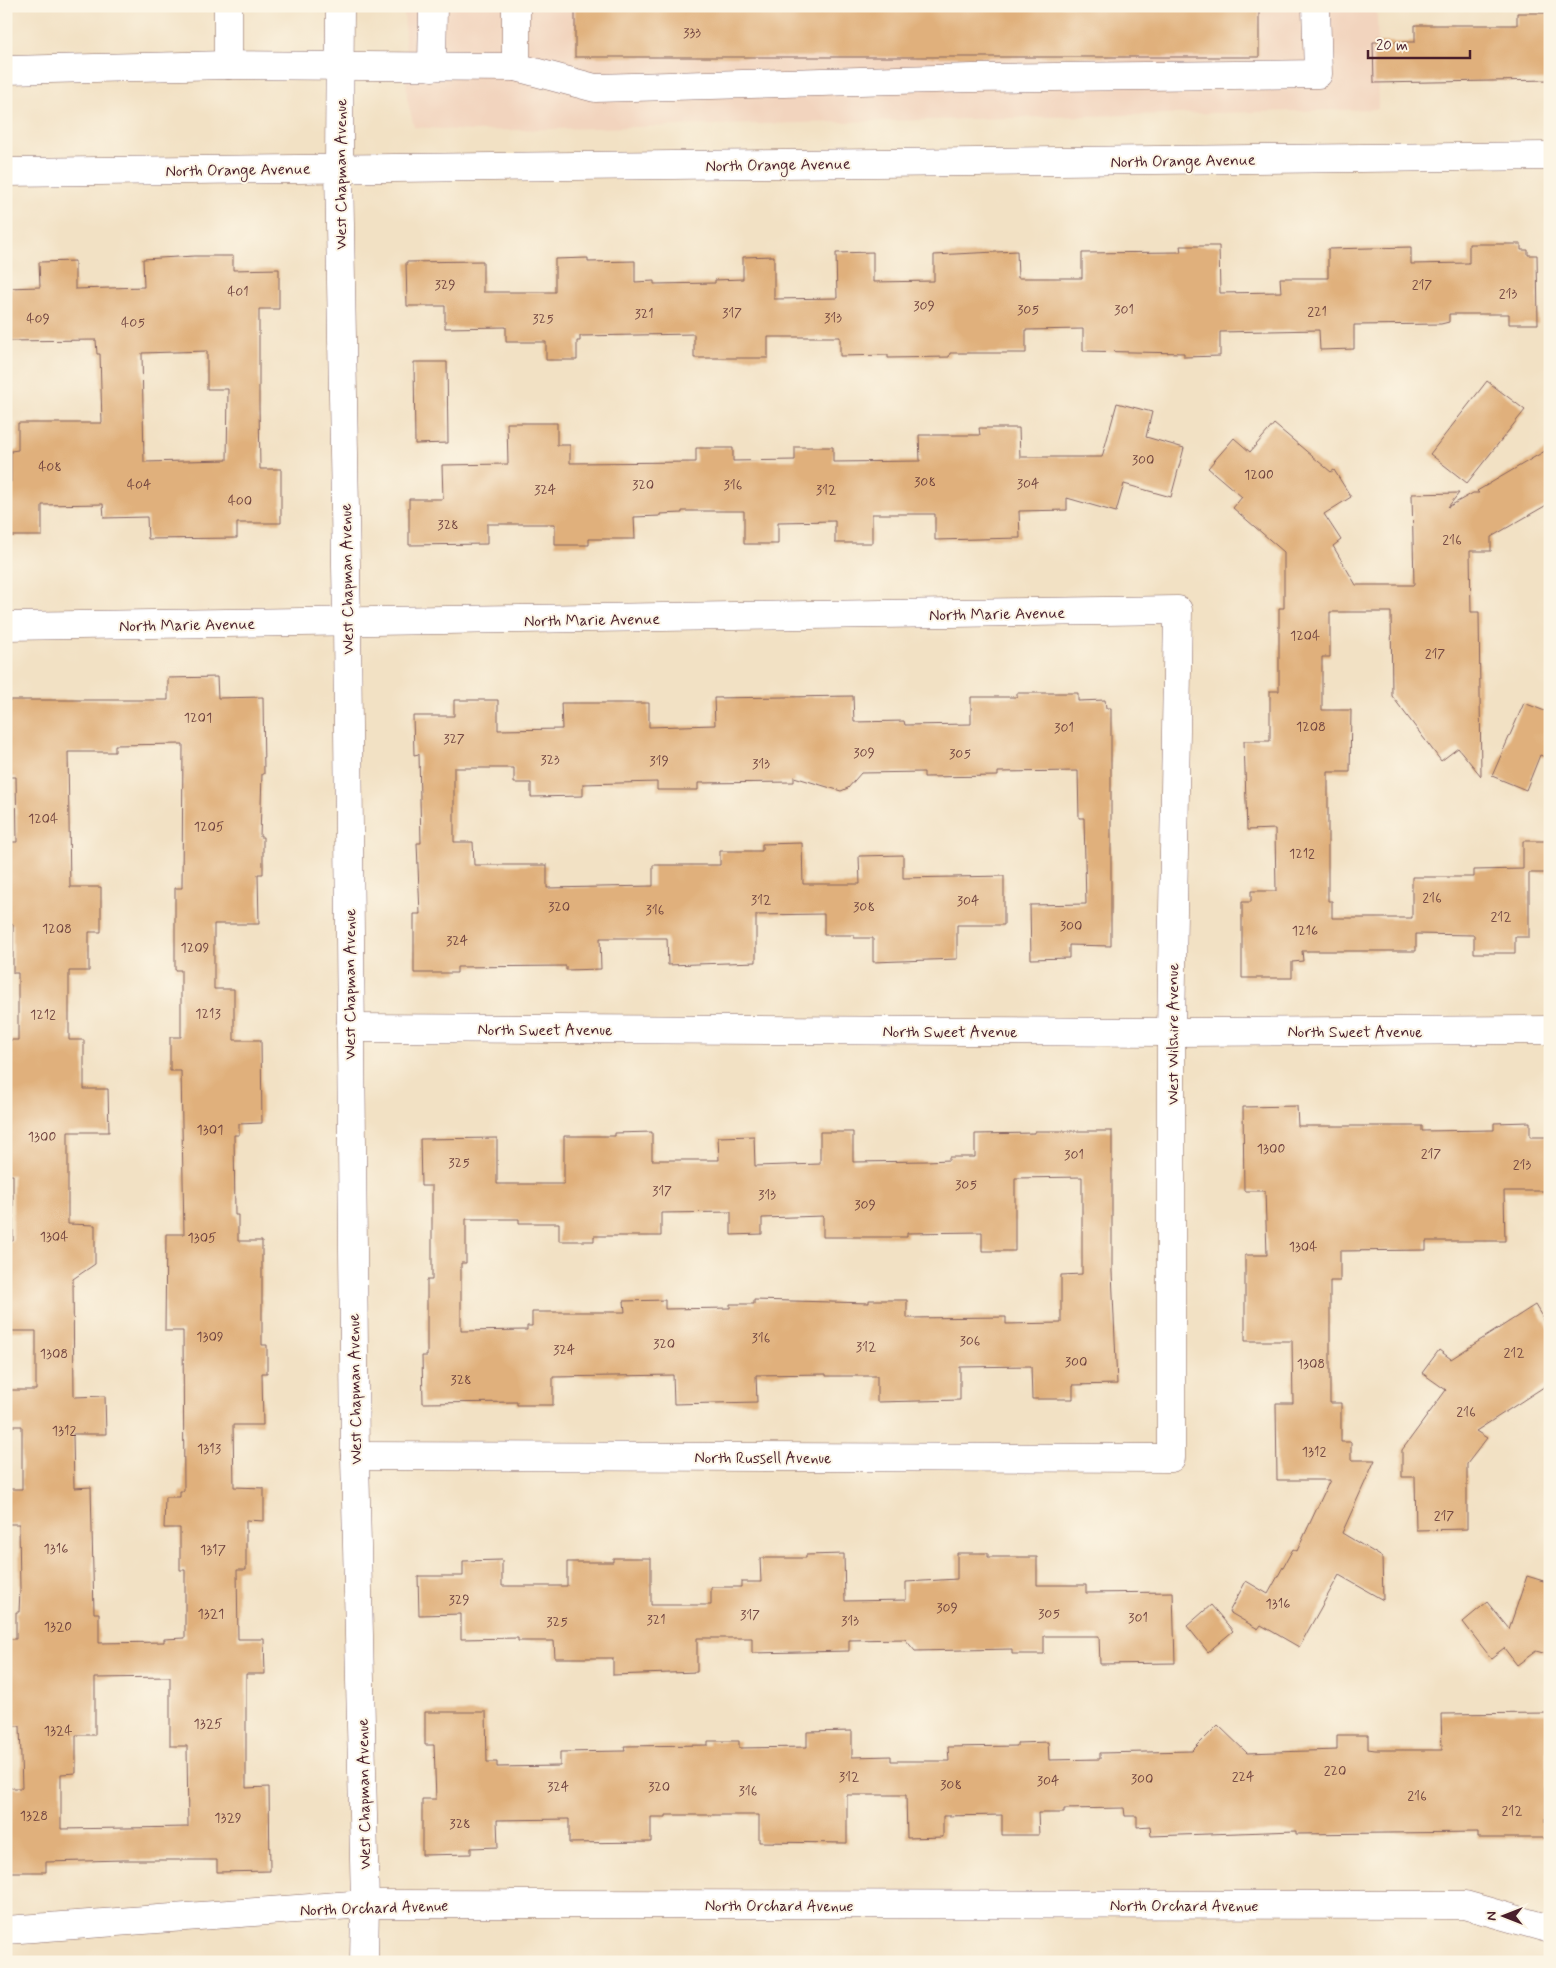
<svg xmlns="http://www.w3.org/2000/svg" width="1556" height="1968" font-family="Mynerve,sans-serif">
<style>
.built{fill:#f2d4be}
.building{fill:#e0b07c;fill-rule:evenodd}
.lines{fill:none;stroke-linecap:round;stroke-linejoin:round}
.minor-casing{stroke:#856361;stroke-width:29}
.minor{stroke:#fff;stroke-width:28}
.labels{text-anchor:middle;stroke-width:4;stroke-linejoin:round;paint-order:stroke}
.number-label{font-size:14px;fill:#70433f}
.street-label{font-size:16px;fill:#4a1f2b;stroke:#fcf5e5}
</style>
<rect width="100%" height="100%" fill="#fcf5e5"/>
<filter id="ink" filterUnits="userSpaceOnUse"><feTurbulence type="fractalNoise" baseFrequency=".02" numOctaves="2"/><feDisplacementMap in="SourceGraphic" scale="10" xChannelSelector="R" yChannelSelector="G"/><feConvolveMatrix kernelMatrix="1 2 1 2 8 2 1 2 1" color-interpolation-filters="sRGB"/></filter>
<filter id="wash" filterUnits="userSpaceOnUse"><feTurbulence type="fractalNoise" baseFrequency=".0096" numOctaves="4" result="noise"/><feDisplacementMap in="SourceGraphic" scale="20" xChannelSelector="R" yChannelSelector="G"/><feGaussianBlur stdDeviation="1.12" result="paint"/><feColorMatrix in="noise" values="0 0 0 0 0 0 0 0 0 0 0 0 0 0 0 0 0 1.4 0 .05"/><feComposite in="paint" operator="in"/></filter>
<g filter="url(#wash)">
<rect width="100%" height="100%" fill="#f2e1c4"/>
<path class="built" d="M 404,6 L 1377,6 L 1378,109 L 471,131 L 414,127 L 407,98 Z"/>
<g id="blocks">
<g class="building">
<rect x="575" y="6" width="684" height="51"/>
<path d="M 1517,13 L 1550,13 L 1550,80 L 1374,83 L 1373,42 L 1415,42 L 1415,25 L 1517,25 Z"/>
<path d="M 1469,244 L 1521,244 L 1521,250 L 1528,250 L 1528,255 L 1537,255 L 1538,324 L 1509,324 L 1509,314 L 1449,314 L 1449,322 L 1441,324 L 1354,325 L 1354,349 L 1320,350 L 1319,330 L 1220,332 L 1220,356 L 1184,357 L 1184,353 L 1083,351 L 1083,329 L 1026,330 L 1026,353 L 950,353 L 949,357 L 888,358 L 888,355 L 840,356 L 840,337 L 768,337 L 768,358 L 694,358 L 694,334 L 580,336 L 580,341 L 577,341 L 577,360 L 546,360 L 546,342 L 506,342 L 506,327 L 445,328 L 445,306 L 407,306 L 406,262 L 483,261 L 483,292 L 555,292 L 555,259 L 588,258 L 588,262 L 635,261 L 635,282 L 654,281 L 654,284 L 715,283 L 715,280 L 743,279 L 743,257 L 774,256 L 774,299 L 837,298 L 836,253 L 873,252 L 873,282 L 934,281 L 934,255 L 1017,251 L 1018,278 L 1082,278 L 1082,253 L 1181,252 L 1180,246 L 1219,246 L 1220,293 L 1281,292 L 1280,278 L 1328,278 L 1328,249 L 1411,247 L 1411,264 L 1469,263 Z"/>
<path d="M 194,256 L 233,256 L 233,270 L 279,269 L 279,309 L 259,309 L 259,406 L 260,469 L 281,469 L 281,523 L 237,523 L 237,538 L 148,539 L 147,517 L 104,518 L 103,504 L 42,505 L 42,536 L 7,536 L 7,482 L 11,482 L 11,451 L 18,450 L 18,423 L 102,423 L 100,354 L 97,354 L 96,340 L 6,341 L 6,288 L 40,287 L 39,262 L 75,261 L 75,289 L 144,287 L 143,259 ZM 207,351 L 207,389 L 228,389 L 227,460 L 144,462 L 142,353 Z"/>
<path d="M 414,362 L 447,362 L 448,443 L 415,444 Z"/>
<path d="M 1487,381 L 1525,410 L 1467,483 L 1430,454 Z"/>
<path d="M 1117,403 L 1152,412 L 1146,437 L 1184,448 L 1171,497 L 1124,484 L 1116,512 L 1067,498 L 1067,510 L 1019,511 L 1020,538 L 935,540 L 935,514 L 872,514 L 872,543 L 835,543 L 835,521 L 778,522 L 778,544 L 744,544 L 744,511 L 682,511 L 682,513 L 660,514 L 660,516 L 634,517 L 635,539 L 589,539 L 589,545 L 555,545 L 555,524 L 487,524 L 487,544 L 409,545 L 409,499 L 443,499 L 442,465 L 508,464 L 507,423 L 557,423 L 557,445 L 570,445 L 570,463 L 696,462 L 696,448 L 733,448 L 733,461 L 795,460 L 795,447 L 833,447 L 833,462 L 920,461 L 919,435 L 980,435 L 979,428 L 1019,428 L 1020,457 L 1102,457 Z"/>
<path d="M 1274,424 L 1331,472 L 1334,470 L 1351,497 L 1324,514 L 1341,540 L 1333,546 L 1356,585 L 1414,585 L 1412,494 L 1459,493 L 1448,507 L 1473,493 L 1479,493 L 1477,491 L 1550,448 L 1550,503 L 1491,537 L 1491,551 L 1470,551 L 1471,612 L 1479,612 L 1481,776 L 1458,748 L 1441,761 L 1392,696 L 1391,612 L 1330,612 L 1330,657 L 1322,657 L 1322,710 L 1351,710 L 1350,772 L 1328,772 L 1328,901 L 1332,901 L 1332,918 L 1412,918 L 1412,877 L 1474,877 L 1474,870 L 1523,869 L 1523,841 L 1550,841 L 1550,873 L 1529,873 L 1529,937 L 1515,937 L 1515,953 L 1474,953 L 1474,935 L 1416,934 L 1416,951 L 1302,951 L 1303,961 L 1292,962 L 1292,978 L 1242,978 L 1242,902 L 1251,902 L 1251,891 L 1276,891 L 1275,829 L 1247,830 L 1244,741 L 1270,741 L 1270,691 L 1279,691 L 1279,608 L 1284,608 L 1284,552 L 1233,508 L 1242,497 L 1208,468 L 1234,438 L 1250,452 Z"/>
<path d="M 217,677 L 218,698 L 263,697 L 264,774 L 262,774 L 260,837 L 263,837 L 263,874 L 258,874 L 259,924 L 214,924 L 214,989 L 234,989 L 234,1040 L 261,1040 L 262,1123 L 239,1124 L 239,1135 L 234,1135 L 235,1215 L 238,1215 L 238,1241 L 262,1241 L 262,1345 L 267,1345 L 267,1373 L 262,1373 L 263,1425 L 233,1425 L 234,1487 L 264,1488 L 264,1521 L 246,1520 L 246,1570 L 237,1570 L 238,1639 L 264,1639 L 265,1674 L 246,1674 L 246,1788 L 269,1787 L 270,1871 L 217,1872 L 217,1860 L 123,1860 L 46,1862 L 46,1872 L 6,1872 L 6,1788 L 22,1788 L 20,1726 L 6,1726 L 6,1639 L 16,1639 L 16,1612 L 19,1612 L 20,1590 L 19,1524 L 6,1524 L 6,1489 L 22,1489 L 22,1426 L 6,1426 L 6,1390 L 36,1390 L 36,1331 L 6,1331 L 6,1241 L 13,1241 L 13,1175 L 6,1175 L 6,1040 L 18,1040 L 18,973 L 13,973 L 13,924 L 6,924 L 6,842 L 17,842 L 16,777 L 6,777 L 6,700 L 168,700 L 168,678 ZM 183,744 L 182,888 L 175,888 L 175,970 L 181,970 L 181,1037 L 170,1037 L 170,1071 L 181,1071 L 184,1234 L 166,1234 L 165,1331 L 183,1331 L 184,1491 L 180,1491 L 180,1497 L 165,1497 L 164,1528 L 180,1528 L 180,1570 L 185,1570 L 185,1638 L 164,1639 L 164,1642 L 99,1643 L 99,1613 L 94,1613 L 91,1487 L 74,1488 L 73,1434 L 106,1434 L 105,1396 L 74,1397 L 73,1279 L 95,1264 L 95,1225 L 68,1224 L 68,1132 L 109,1132 L 108,1089 L 84,1089 L 84,1040 L 69,1040 L 69,971 L 89,971 L 89,932 L 101,932 L 101,887 L 70,887 L 68,752 L 115,752 L 115,745 ZM 170,1677 L 170,1746 L 187,1746 L 188,1827 L 61,1829 L 61,1774 L 76,1773 L 76,1735 L 95,1735 L 95,1678 Z"/>
<path d="M 1017,693 L 1078,693 L 1078,701 L 1105,700 L 1106,708 L 1111,708 L 1111,946 L 1069,945 L 1069,958 L 1031,959 L 1030,905 L 1086,904 L 1084,818 L 1079,818 L 1078,771 L 998,772 L 998,776 L 924,777 L 924,772 L 861,773 L 848,788 L 841,791 L 794,777 L 794,782 L 698,783 L 698,790 L 657,790 L 657,782 L 583,784 L 583,796 L 531,797 L 531,783 L 514,783 L 514,768 L 454,768 L 454,842 L 473,842 L 474,865 L 547,865 L 547,888 L 653,886 L 653,865 L 720,865 L 720,851 L 762,851 L 762,844 L 802,843 L 803,884 L 860,884 L 859,856 L 903,855 L 903,878 L 1004,876 L 1004,925 L 957,925 L 957,959 L 873,962 L 873,938 L 854,938 L 854,935 L 824,935 L 824,914 L 756,915 L 756,962 L 668,965 L 667,938 L 600,938 L 601,969 L 566,970 L 566,966 L 457,967 L 457,973 L 414,973 L 414,914 L 420,914 L 417,843 L 421,843 L 419,754 L 414,755 L 413,716 L 454,716 L 454,700 L 498,700 L 498,730 L 562,729 L 561,703 L 649,703 L 649,727 L 715,725 L 714,698 L 853,696 L 854,722 L 904,721 L 905,725 L 971,724 L 971,697 L 1017,697 Z"/>
<path d="M 1524,703 L 1550,713 L 1550,759 L 1540,755 L 1526,790 L 1492,776 Z"/>
<path d="M 1297,1106 L 1298,1126 L 1422,1126 L 1422,1131 L 1494,1130 L 1494,1123 L 1530,1122 L 1530,1137 L 1550,1137 L 1550,1191 L 1504,1191 L 1505,1241 L 1426,1241 L 1426,1250 L 1340,1251 L 1340,1281 L 1330,1281 L 1330,1403 L 1341,1403 L 1341,1442 L 1351,1442 L 1351,1460 L 1375,1460 L 1342,1533 L 1382,1557 L 1383,1600 L 1339,1575 L 1299,1647 L 1261,1625 L 1258,1629 L 1229,1612 L 1246,1581 L 1268,1594 L 1293,1549 L 1297,1551 L 1330,1480 L 1277,1480 L 1276,1403 L 1293,1403 L 1292,1341 L 1245,1341 L 1245,1255 L 1267,1255 L 1265,1191 L 1244,1191 L 1243,1107 Z"/>
<path d="M 1035,1131 L 1112,1131 L 1112,1272 L 1117,1384 L 1073,1385 L 1073,1399 L 1032,1399 L 1031,1366 L 960,1367 L 960,1400 L 877,1402 L 877,1376 L 826,1376 L 826,1374 L 756,1375 L 757,1402 L 674,1404 L 673,1375 L 553,1377 L 553,1405 L 517,1405 L 517,1402 L 423,1403 L 422,1356 L 427,1356 L 427,1280 L 432,1280 L 432,1186 L 421,1186 L 420,1139 L 497,1138 L 497,1184 L 564,1184 L 564,1136 L 615,1136 L 615,1133 L 652,1132 L 652,1160 L 719,1160 L 718,1137 L 754,1136 L 755,1166 L 820,1164 L 820,1132 L 853,1132 L 853,1162 L 927,1161 L 949,1160 L 949,1157 L 975,1157 L 975,1134 L 1035,1133 ZM 1082,1177 L 1082,1274 L 1061,1275 L 1061,1323 L 1006,1324 L 1006,1317 L 907,1318 L 907,1300 L 869,1300 L 869,1303 L 754,1300 L 754,1304 L 730,1304 L 730,1308 L 665,1309 L 665,1300 L 624,1301 L 625,1312 L 532,1312 L 532,1326 L 527,1326 L 527,1330 L 461,1331 L 461,1263 L 466,1263 L 466,1219 L 519,1219 L 519,1223 L 559,1223 L 559,1241 L 594,1241 L 594,1236 L 661,1236 L 661,1213 L 731,1212 L 731,1235 L 762,1234 L 762,1218 L 823,1216 L 823,1237 L 907,1237 L 907,1233 L 982,1232 L 982,1251 L 1015,1251 L 1015,1178 Z"/>
<path d="M 1535,1305 L 1550,1330 L 1550,1383 L 1476,1431 L 1487,1438 L 1467,1464 L 1467,1529 L 1416,1530 L 1415,1477 L 1402,1477 L 1402,1450 L 1446,1390 L 1422,1373 L 1439,1350 L 1451,1359 Z"/>
<path d="M 957,1553 L 988,1553 L 988,1557 L 1037,1557 L 1037,1585 L 1086,1585 L 1086,1593 L 1173,1592 L 1175,1663 L 1100,1664 L 1099,1636 L 1044,1636 L 1044,1654 L 1012,1654 L 1012,1649 L 915,1651 L 905,1639 L 849,1640 L 849,1651 L 752,1653 L 752,1638 L 697,1638 L 697,1672 L 613,1675 L 613,1658 L 555,1658 L 554,1641 L 518,1641 L 518,1638 L 461,1639 L 461,1614 L 419,1615 L 418,1576 L 463,1576 L 463,1561 L 502,1560 L 502,1586 L 567,1586 L 567,1562 L 613,1562 L 613,1558 L 651,1558 L 651,1605 L 711,1605 L 711,1587 L 741,1587 L 741,1582 L 761,1582 L 760,1558 L 806,1558 L 806,1555 L 844,1554 L 845,1601 L 906,1600 L 906,1582 L 957,1579 Z"/>
<path d="M 1527,1576 L 1550,1583 L 1550,1655 L 1536,1651 L 1517,1665 L 1504,1648 L 1491,1658 L 1463,1622 L 1487,1602 L 1509,1629 Z"/>
<path d="M 1211,1605 L 1233,1631 L 1208,1652 L 1187,1626 Z"/>
<path d="M 425,1712 L 486,1712 L 487,1762 L 497,1762 L 497,1767 L 560,1766 L 560,1752 L 625,1751 L 624,1746 L 708,1745 L 708,1741 L 739,1741 L 739,1748 L 807,1747 L 807,1732 L 852,1731 L 852,1757 L 891,1756 L 891,1761 L 949,1761 L 948,1747 L 1017,1746 L 1017,1743 L 1048,1742 L 1049,1760 L 1100,1759 L 1100,1753 L 1192,1751 L 1218,1725 L 1247,1753 L 1337,1750 L 1337,1735 L 1368,1735 L 1368,1749 L 1375,1750 L 1442,1750 L 1441,1714 L 1550,1713 L 1550,1751 L 1546,1751 L 1546,1838 L 1478,1838 L 1478,1832 L 1296,1834 L 1296,1831 L 1151,1836 L 1150,1826 L 1137,1827 L 1137,1816 L 1125,1816 L 1124,1808 L 1064,1809 L 1064,1813 L 1038,1813 L 1039,1835 L 1002,1835 L 1002,1815 L 943,1816 L 943,1837 L 907,1838 L 906,1795 L 847,1795 L 847,1843 L 759,1842 L 759,1815 L 666,1815 L 666,1817 L 651,1817 L 651,1842 L 569,1843 L 569,1819 L 497,1820 L 498,1847 L 471,1848 L 471,1854 L 422,1855 L 422,1799 L 436,1799 L 434,1745 L 425,1745 Z"/>
</g>
</g>
</g>
<g filter="url(#ink)">
<use href="#blocks" fill-opacity="0" stroke="#856361" stroke-width="1"/>
<g class="lines">
<defs>
<g id="minor">
<path d="M 228,6 L 228,65 L 516,67 L 595,88 L 973,78 L 1318,74 L 1316,6"/>
<path d="M 340,6 L 339,168 L 347,623 L 355,1456 L 365,1904 L 364,1962"/>
<path d="M 516,6 L 516,67"/>
<path d="M 432,67 L 433,6"/>
<path d="M 6,70 L 228,65"/>
<path d="M 6,172 L 1550,156"/>
<path d="M 6,626 L 1178,610 L 1171,1032 L 1171,1458 L 355,1456"/>
<path d="M 350,1028 L 1171,1032 L 1550,1030"/>
<path d="M 6,1930 L 365,1904 L 1465,1905 L 1550,1929"/>
</g>
</defs>
<use href="#minor" class="minor-casing"/>
<use href="#minor" class="minor"/>
</g>
</g>
<g class="labels">
<g class="number-label">
<text x="692" y="37">333</text>
<text x="445" y="289">329</text>
<text x="1422" y="289">217</text>
<text x="238" y="296">401</text>
<text x="1508" y="298">213</text>
<text x="924" y="310">309</text>
<text x="1028" y="314">305</text>
<text x="1124" y="314">301</text>
<text x="1317" y="316">221</text>
<text x="732" y="317">317</text>
<text x="644" y="318">321</text>
<text x="833" y="322">313</text>
<text x="38" y="323">409</text>
<text x="543" y="323">325</text>
<text x="133" y="327">405</text>
<text x="1143" y="464">300</text>
<text x="50" y="471">408</text>
<text x="1259" y="479">1200</text>
<text x="925" y="486">308</text>
<text x="1028" y="488">304</text>
<text x="139" y="489">404</text>
<text x="643" y="489">320</text>
<text x="733" y="489">316</text>
<text x="545" y="494">324</text>
<text x="826" y="494">312</text>
<text x="240" y="505">400</text>
<text x="448" y="529">328</text>
<text x="1452" y="544">216</text>
<text x="1305" y="640">1204</text>
<text x="1435" y="658">217</text>
<text x="198" y="722">1201</text>
<text x="1311" y="731">1208</text>
<text x="1064" y="732">301</text>
<text x="454" y="743">327</text>
<text x="864" y="757">309</text>
<text x="960" y="758">305</text>
<text x="550" y="764">323</text>
<text x="659" y="765">319</text>
<text x="761" y="768">313</text>
<text x="43" y="823">1204</text>
<text x="209" y="831">1205</text>
<text x="1302" y="858">1212</text>
<text x="1432" y="902">216</text>
<text x="761" y="904">312</text>
<text x="968" y="905">304</text>
<text x="559" y="911">320</text>
<text x="864" y="911">308</text>
<text x="655" y="914">316</text>
<text x="1501" y="921">212</text>
<text x="1071" y="930">300</text>
<text x="57" y="933">1208</text>
<text x="1305" y="935">1216</text>
<text x="457" y="945">324</text>
<text x="195" y="952">1209</text>
<text x="208" y="1018">1213</text>
<text x="43" y="1019">1212</text>
<text x="210" y="1134">1301</text>
<text x="42" y="1141">1300</text>
<text x="1271" y="1153">1300</text>
<text x="1431" y="1158">217</text>
<text x="1074" y="1159">301</text>
<text x="459" y="1167">325</text>
<text x="1522" y="1169">213</text>
<text x="966" y="1189">305</text>
<text x="662" y="1195">317</text>
<text x="767" y="1199">313</text>
<text x="865" y="1209">309</text>
<text x="54" y="1241">1304</text>
<text x="202" y="1242">1305</text>
<text x="1303" y="1251">1304</text>
<text x="210" y="1341">1309</text>
<text x="761" y="1342">316</text>
<text x="970" y="1345">306</text>
<text x="664" y="1348">320</text>
<text x="866" y="1351">312</text>
<text x="564" y="1354">324</text>
<text x="1514" y="1357">212</text>
<text x="54" y="1358">1308</text>
<text x="1076" y="1366">300</text>
<text x="1311" y="1368">1308</text>
<text x="461" y="1384">328</text>
<text x="1466" y="1416">216</text>
<text x="64" y="1435">1312</text>
<text x="209" y="1453">1313</text>
<text x="1314" y="1456">1312</text>
<text x="1444" y="1520">217</text>
<text x="56" y="1553">1316</text>
<text x="213" y="1554">1317</text>
<text x="459" y="1604">329</text>
<text x="1278" y="1608">1316</text>
<text x="947" y="1612">309</text>
<text x="211" y="1618">1321</text>
<text x="1049" y="1618">305</text>
<text x="750" y="1619">317</text>
<text x="1138" y="1622">301</text>
<text x="656" y="1624">321</text>
<text x="850" y="1625">313</text>
<text x="557" y="1626">325</text>
<text x="58" y="1631">1320</text>
<text x="208" y="1728">1325</text>
<text x="58" y="1735">1324</text>
<text x="1335" y="1775">220</text>
<text x="849" y="1781">312</text>
<text x="1243" y="1781">224</text>
<text x="1142" y="1783">300</text>
<text x="1048" y="1785">304</text>
<text x="951" y="1789">308</text>
<text x="558" y="1791">324</text>
<text x="659" y="1791">320</text>
<text x="748" y="1795">316</text>
<text x="1417" y="1800">216</text>
<text x="1512" y="1815">212</text>
<text x="34" y="1820">1328</text>
<text x="228" y="1822">1329</text>
<text x="460" y="1828">328</text>
</g>
<g class="street-label">
<text transform="translate(1183 160) rotate(-1)" y="6">North Orange Avenue</text>
<text transform="translate(778 164) rotate(-1)" y="6">North Orange Avenue</text>
<text transform="translate(238 169) rotate(-1)" y="6">North Orange Avenue</text>
<text transform="translate(340 174) rotate(-90)" y="6">West Chapman Avenue</text>
<text transform="translate(346 579) rotate(-91)" y="6">West Chapman Avenue</text>
<text transform="translate(997 613) rotate(-1)" y="6">North Marie Avenue</text>
<text transform="translate(592 619) rotate(-1)" y="6">North Marie Avenue</text>
<text transform="translate(187 624) rotate(-1)" y="6">North Marie Avenue</text>
<text transform="translate(349 984) rotate(-90)" y="6">West Chapman Avenue</text>
<text x="545" y="1035">North Sweet Avenue</text>
<text x="950" y="1037">North Sweet Avenue</text>
<text x="1355" y="1037">North Sweet Avenue</text>
<text transform="translate(1172 1034) rotate(-90)" y="6">West Wilshire Avenue</text>
<text transform="translate(354 1389) rotate(-91)" y="6">West Chapman Avenue</text>
<text x="763" y="1463">North Russell Avenue</text>
<text transform="translate(363 1794) rotate(-91)" y="6">West Chapman Avenue</text>
<text x="779" y="1911">North Orchard Avenue</text>
<text x="1184" y="1911">North Orchard Avenue</text>
<text transform="translate(374 1907) rotate(-2)" y="6">North Orchard Avenue</text>
</g>
</g>
<rect width="1556" height="1968" fill="none" stroke="#fcf5e5" stroke-width="25"/>
<g transform="translate(1504 1916) rotate(270)" stroke="#fcf5e5" stroke-width="4" paint-order="stroke">
<path d="M0-4L9 19L0 12L-9 19Z" fill="#4a1f2b"/>
<text y="-8" font-size="14" font-weight="bold" text-anchor="middle" fill="#4a1f2b">N</text>
</g>
<path d="M1368 50v8h102v-8" fill="none" stroke="#4a1f2b" stroke-width="2.5"/>
<text x="1376" y="50" font-size="15" fill="#4a1f2b" stroke="#fcf5e5" stroke-width="4" paint-order="stroke">20 m</text>
</svg>
